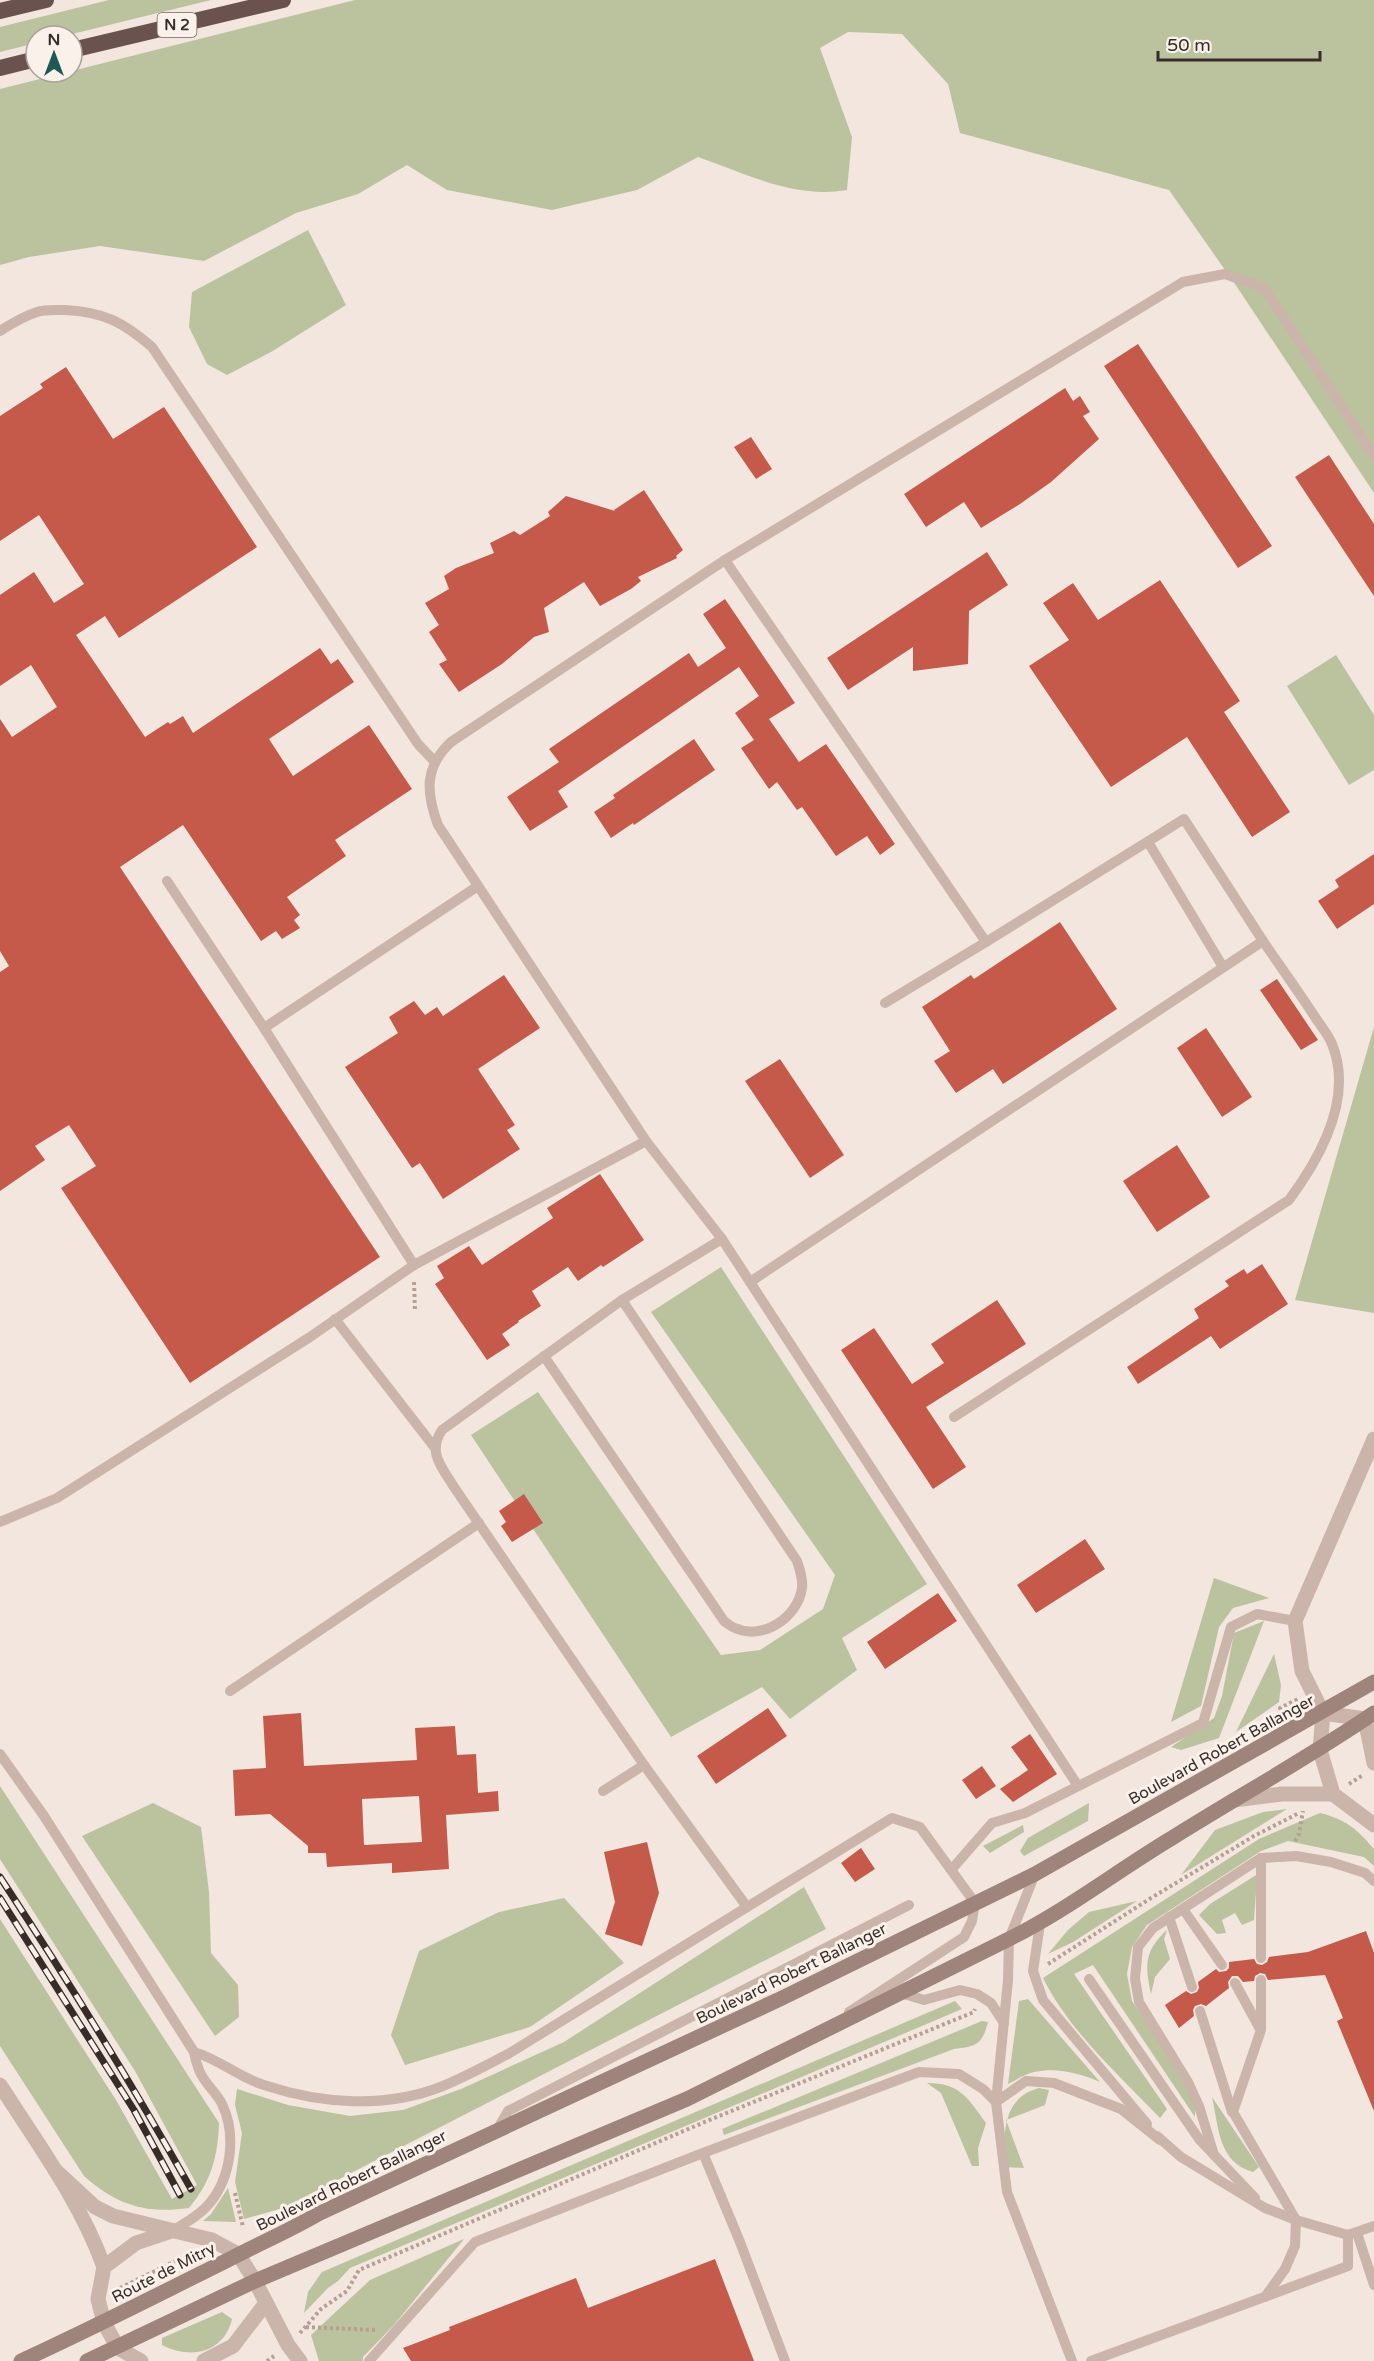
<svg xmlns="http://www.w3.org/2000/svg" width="1374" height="2361" font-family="'Varela Round',sans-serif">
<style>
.green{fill:#bac29e}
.building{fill:#c5594a;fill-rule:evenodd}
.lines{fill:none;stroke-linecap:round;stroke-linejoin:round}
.path{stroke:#b79f94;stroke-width:4;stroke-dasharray:3 3;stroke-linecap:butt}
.service{stroke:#cbb5aa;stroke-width:10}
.minor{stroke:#cbb5aa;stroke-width:15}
.secondary{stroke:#9e847b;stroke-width:15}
.trunk{stroke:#6a534e;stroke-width:16}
.rail-casing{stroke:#382c29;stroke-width:7}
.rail{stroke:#faf1eb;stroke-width:4.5;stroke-dasharray:14;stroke-linecap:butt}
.labels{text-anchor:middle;stroke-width:6;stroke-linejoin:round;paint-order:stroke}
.shield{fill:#faf1eb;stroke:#726763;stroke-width:1.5}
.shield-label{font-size:15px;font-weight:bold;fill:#382c29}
.street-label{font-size:16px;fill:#382c29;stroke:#faf1eb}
</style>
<rect width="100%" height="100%" fill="#f2e6de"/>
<g class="green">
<path d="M 109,0 L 211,0 L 64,36 L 36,36 L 36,43 L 0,52 L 0,27 Z"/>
<path d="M 355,0 L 1374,0 L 1374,493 L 1237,287 L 1169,190 L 960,133 L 948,84 L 902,34 L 848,32 L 820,48 L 852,137 L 847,190 C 794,199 747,174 698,157 L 637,190 L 552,210 L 447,190 L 407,165 L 358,194 L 296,213 L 204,261 L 100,246 L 29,257 L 0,265 L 0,89 Z"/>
<path d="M 308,230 L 346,305 L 271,352 L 227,375 L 207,364 L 189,327 L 192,292 Z"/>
<path d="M 1336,655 L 1374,715 L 1374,770 L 1349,785 L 1287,686 Z"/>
<path d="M 1374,1027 L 1374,1313 L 1295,1300 Z"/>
<path d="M 721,1267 L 927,1584 L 842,1638 L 857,1670 L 790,1719 L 762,1687 L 671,1737 L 471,1435 L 538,1392 L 721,1655 L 760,1650 L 823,1609 L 835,1575 L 651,1312 Z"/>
<path d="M 1214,1578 L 1269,1598 L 1233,1608 L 1219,1627 L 1201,1706 L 1171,1722 Z"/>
<path d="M 1264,1621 L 1219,1738 L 1181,1750 L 1171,1747 L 1214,1718 L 1222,1696 L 1234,1633 Z"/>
<path d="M 1274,1654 L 1281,1685 L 1279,1702 L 1236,1732 Z"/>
<path d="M 0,1786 L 219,2123 C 218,2156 211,2182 189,2208 C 145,2214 117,2205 84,2176 L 0,2046 L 0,1919 L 116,2100 L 172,2199 L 197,2185 L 135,2071 L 0,1859 Z"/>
<path d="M 153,1803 L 201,1827 L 209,1892 L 211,1953 L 238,1985 L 239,2017 L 215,2036 L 82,1836 Z"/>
<path d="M 1089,1803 L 1088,1821 L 1024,1856 L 1020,1851 L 1028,1838 Z"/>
<path d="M 1287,1809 L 1181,1875 L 1215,1830 L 1263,1812 Z"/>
<path d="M 1320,1813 C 1347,1820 1357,1829 1374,1849 L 1374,1866 L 1364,1857 L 1288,1841 L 1261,1851 L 1147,1925 L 1132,1947 L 1127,1974 L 1132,2001 L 1188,2082 L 1195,2097 L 1195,2117 L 1093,1965 L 1074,1974 L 1167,2109 L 1160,2118 C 1119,2075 1070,2032 1043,1978 L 1259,1839 Z"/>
<path d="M 1023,1825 L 1024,1832 L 990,1853 L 983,1846 Z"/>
<path d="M 1261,1872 L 1256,1893 L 1254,1920 L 1242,1925 L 1235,1913 L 1222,1920 L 1226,1933 L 1217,1934 L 1199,1915 L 1210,1904 Z"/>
<path d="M 804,1887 L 826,1929 L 283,2208 L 244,2219 L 235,2182 L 242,2133 L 235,2105 L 237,2089 L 288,2105 L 350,2116 L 403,2110 L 461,2089 L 564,2042 Z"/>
<path d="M 564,1898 L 624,1963 L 530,2027 L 405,2065 L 391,2035 L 419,1951 L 499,1912 Z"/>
<path d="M 1137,1901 L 1073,1942 L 1048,1954 L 1068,1930 L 1089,1912 Z"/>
<path d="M 1167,1930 L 1164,1939 L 1170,1959 L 1155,1977 L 1151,1994 C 1145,1965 1144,1951 1167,1930 Z"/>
<path d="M 1028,1999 L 1100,2082 C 1079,2073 1057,2067 1034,2072 C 1025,2074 1016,2080 1008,2084 L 1019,2001 Z"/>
<path d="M 955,2001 L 962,2009 L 350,2268 L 338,2281 L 328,2288 L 304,2313 L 308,2292 L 322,2272 Z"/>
<path d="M 982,2021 L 988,2022 C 982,2045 977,2046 954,2049 L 724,2135 L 722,2129 Z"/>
<path d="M 927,2083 C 960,2083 968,2098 986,2123 L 978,2148 L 979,2166 L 972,2166 L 941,2093 Z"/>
<path d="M 1039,2088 L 1049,2090 L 1045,2105 L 1006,2120 L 1024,2168 L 1004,2167 C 1005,2135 1000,2099 1039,2088 Z"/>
<path d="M 1212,2097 L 1259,2167 L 1253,2172 C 1218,2162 1219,2128 1212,2097 Z"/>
<path d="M 228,2188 L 236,2222 L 203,2221 L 211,2214 Z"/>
<path d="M 464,2239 L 394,2325 L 363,2357 L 363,2361 L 319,2361 L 311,2335 L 370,2280 Z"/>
<path d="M 222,2312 L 232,2319 C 224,2353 190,2360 162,2345 L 162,2338 Z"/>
</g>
<g class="building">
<path d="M 1138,344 L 1272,546 L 1238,568 L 1104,366 Z"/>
<path d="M 66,367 L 113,439 L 164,407 L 257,547 L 119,638 L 105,616 L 76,635 L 145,737 L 168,722 L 170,724 L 183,716 L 193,733 L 320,648 L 331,664 L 338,659 L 354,682 L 269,739 L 293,776 L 369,725 L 412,789 L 335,840 L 346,856 L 287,897 L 300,915 L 294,920 L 300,928 L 282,939 L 276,931 L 261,941 L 183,825 L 120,867 L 380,1257 L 190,1383 L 61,1188 L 96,1166 L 69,1125 L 35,1146 L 45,1160 L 0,1191 L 0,972 L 9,966 L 0,951 L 0,719 L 12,737 L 57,707 L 31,665 L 0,686 L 0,595 L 34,572 L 54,603 L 84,584 L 39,515 L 0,541 L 0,416 L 43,388 L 40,384 Z"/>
<path d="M 1065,388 L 1073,401 L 1080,396 L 1090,412 L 1083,416 L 1099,439 L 1051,482 L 1020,504 L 981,528 L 964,502 L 926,527 L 904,494 Z"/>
<path d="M 751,437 L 772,469 L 756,479 L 734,447 Z"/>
<path d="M 1329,455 L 1374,524 L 1374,596 L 1295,477 Z"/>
<path d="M 644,490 L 683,550 L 676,556 L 677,558 L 638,577 L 641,581 L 631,589 L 600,606 L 584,582 L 544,608 L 549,632 L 534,637 L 502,664 L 459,692 L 439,664 L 447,660 L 429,632 L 439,625 L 425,603 L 449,589 L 444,576 L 456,568 L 494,553 L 490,543 L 514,531 L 520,535 L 550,516 L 548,512 L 566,496 L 615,511 L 614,510 Z"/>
<path d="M 987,552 L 1008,585 L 969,611 L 968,664 L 913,671 L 913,647 L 848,690 L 827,658 Z"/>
<path d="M 1160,580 L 1240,701 L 1224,712 L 1290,812 L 1252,837 L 1187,737 L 1111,787 L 1029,666 L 1069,640 L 1043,603 L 1073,583 L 1098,620 Z"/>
<path d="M 725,599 L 795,703 L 769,719 L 799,762 L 826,744 L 895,844 L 880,855 L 867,836 L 836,856 L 802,807 L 797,810 L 777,782 L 769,789 L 741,748 L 754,740 L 735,713 L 759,696 L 739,667 L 558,791 L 568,807 L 530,831 L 507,797 L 559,762 L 549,749 L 689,653 L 698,667 L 726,648 L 703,614 Z"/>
<path d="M 694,739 L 715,770 L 634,825 L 633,823 L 611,838 L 594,812 L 615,798 L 613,795 Z"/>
<path d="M 1374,854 L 1374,904 L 1337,929 L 1318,901 L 1339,887 L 1335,880 Z"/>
<path d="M 1060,922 L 1117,1009 L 1003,1084 L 993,1069 L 956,1093 L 934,1061 L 950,1051 L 922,1007 L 971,975 L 974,979 Z"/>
<path d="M 504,975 L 540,1028 L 478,1069 L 515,1125 L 507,1130 L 520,1149 L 443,1199 L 420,1163 L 412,1168 L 345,1067 L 398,1033 L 389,1017 L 414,1001 L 425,1015 L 437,1007 L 443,1016 Z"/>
<path d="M 1277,979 L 1318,1040 L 1301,1050 L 1260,990 Z"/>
<path d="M 1206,1028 L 1252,1097 L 1222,1117 L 1177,1048 Z"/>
<path d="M 780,1059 L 844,1155 L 810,1178 L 745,1081 Z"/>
<path d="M 1177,1145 L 1210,1197 L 1157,1232 L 1123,1181 Z"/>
<path d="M 600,1174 L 644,1240 L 603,1267 L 601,1265 L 578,1281 L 568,1267 L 532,1291 L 541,1306 L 518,1321 L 519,1322 L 502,1334 L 510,1345 L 487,1360 L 435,1284 L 444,1278 L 437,1266 L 469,1246 L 482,1265 L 553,1218 L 547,1208 Z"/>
<path d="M 1262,1264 L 1288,1304 L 1220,1349 L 1211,1336 L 1138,1384 L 1127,1367 L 1199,1318 L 1194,1309 L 1229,1286 L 1225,1281 L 1244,1269 L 1247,1274 Z"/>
<path d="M 997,1300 L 1026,1344 L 926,1407 L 966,1467 L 933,1489 L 841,1350 L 874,1328 L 912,1384 L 944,1363 L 931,1344 Z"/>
<path d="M 524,1494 L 543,1523 L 512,1542 L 501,1526 L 506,1522 L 499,1511 Z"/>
<path d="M 1085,1539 L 1105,1569 L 1036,1613 L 1017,1585 Z"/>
<path d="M 938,1593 L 957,1621 L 885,1669 L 867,1642 Z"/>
<path d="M 768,1708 L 787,1736 L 716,1784 L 697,1756 Z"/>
<path d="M 301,1713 L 304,1766 L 417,1760 L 415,1728 L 455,1726 L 457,1755 L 476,1754 L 478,1793 L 498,1791 L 499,1811 L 446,1815 L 449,1869 L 392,1873 L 392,1863 L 327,1867 L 326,1853 L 308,1853 L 308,1846 L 270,1814 L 235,1816 L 233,1770 L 266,1768 L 263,1716 ZM 419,1796 L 422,1842 L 364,1845 L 362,1799 Z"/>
<path d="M 1030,1734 L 1057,1774 L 1013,1802 L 1000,1789 L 1028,1770 L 1011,1747 Z"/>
<path d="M 982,1766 L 996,1786 L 976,1799 L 962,1780 Z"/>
<path d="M 647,1842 L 659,1893 L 642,1946 L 605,1934 L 615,1902 L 604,1852 Z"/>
<path d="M 861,1848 L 875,1869 L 855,1882 L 841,1863 Z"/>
<path d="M 1366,1931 L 1374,1953 L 1374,2111 L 1337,2021 L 1343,2018 L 1325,1975 L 1268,1980 L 1265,1974 L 1260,1973 L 1255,1976 L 1254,1981 L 1243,1982 L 1238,1976 L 1232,1976 L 1228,1982 L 1229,1988 L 1206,2006 L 1201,2004 L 1195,2006 L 1193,2010 L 1194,2016 L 1179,2028 L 1165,2005 L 1186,1991 L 1191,1994 L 1197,1992 L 1199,1988 L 1198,1982 L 1216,1969 L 1219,1972 L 1226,1971 L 1229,1968 L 1229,1962 L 1254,1959 L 1257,1964 L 1262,1965 L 1267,1962 L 1269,1957 L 1308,1952 Z"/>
<path d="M 715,2259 L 754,2361 L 411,2361 L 403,2348 L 450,2330 L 449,2327 L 576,2278 L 588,2308 Z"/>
</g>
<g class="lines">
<g class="path">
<path d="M 414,1282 L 415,1311"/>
<path d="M 1283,1715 L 1280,1708 L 1298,1699"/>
<path d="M 1349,1784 L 1363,1775"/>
<path d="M 1295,1841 L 1299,1834 L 1303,1811"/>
<path d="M 1048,1964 L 1151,1898 L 1254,1836 L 1299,1813"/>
<path d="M 235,2193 L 243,2227"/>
<path d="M 120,2288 L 188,2255"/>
<path d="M 306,2327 L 377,2330"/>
<path d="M 300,2333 L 321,2309 L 347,2291 L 359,2270 L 707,2121 L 974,2012 L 975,2009"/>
<path d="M 267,2361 L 274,2356"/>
</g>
<g class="service">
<path d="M 0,331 C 11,324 24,316 37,312 C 46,309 56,310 65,310 C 104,312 123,322 152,347 L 418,744 L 435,762"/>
<path d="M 725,560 L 986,942 L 885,1003"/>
<path d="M 1148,842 L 1223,967"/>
<path d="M 167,881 L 264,1028 L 414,1265 L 646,1141 L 438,825 C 426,793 424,767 451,742 L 725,560 L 1183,282 L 1225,274 L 1264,288 L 1374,456"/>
<path d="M 264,1028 L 478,886"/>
<path d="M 646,1141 L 722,1239 L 622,1300 L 442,1430 C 427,1453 442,1467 454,1487 L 644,1765 L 747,1907"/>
<path d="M 722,1239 L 1078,1786"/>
<path d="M 750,1282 L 1263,941 L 1184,819 L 986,942"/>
<path d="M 335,1319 L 435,1448"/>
<path d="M 544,1356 L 724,1621 C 727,1623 731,1627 735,1628 C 763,1641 798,1617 802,1588 C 803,1579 800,1570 797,1561 L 622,1300"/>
<path d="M 954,1417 L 1289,1200 C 1321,1157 1354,1098 1332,1044 C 1328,1034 1320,1025 1315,1017 C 1298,991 1280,966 1263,941"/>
<path d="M 0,1522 L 57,1498 L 310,1337 L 414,1265"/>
<path d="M 230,1691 L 479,1523"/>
<path d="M 0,1754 L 44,1816 L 194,2052 C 195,2058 197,2065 199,2070 C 204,2083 216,2092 222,2104 C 237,2135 231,2178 209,2204 C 199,2216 185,2223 172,2231"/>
<path d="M 603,1791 L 644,1765"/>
<path d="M 1261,1858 L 1261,1958"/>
<path d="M 952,1869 L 992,1823 L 1025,1813 L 1203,1723 L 1231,1627 L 1257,1614 L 1295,1621"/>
<path d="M 1035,1874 L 1009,1939 L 1008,1980 L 996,2102 L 1007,2192 L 1072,2361"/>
<path d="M 1183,1909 L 1222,1965"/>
<path d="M 1169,1917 L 1192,1987"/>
<path d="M 1040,1924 L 1033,1971 L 1043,2000 L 1147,2124"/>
<path d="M 1089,1979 L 1199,2139 L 1255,2198"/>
<path d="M 1261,1980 L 1261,2030 L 1233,2112 L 1296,2220 L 1295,2246 L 1285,2269 L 1265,2297"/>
<path d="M 1235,1983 L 1259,2027"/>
<path d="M 901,1993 L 924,2000 L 960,1990 L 977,1994 L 991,2003 L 1004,2023"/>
<path d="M 1200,2011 L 1232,2112"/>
<path d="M 194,2052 C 219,2059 238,2077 264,2085 C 321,2104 386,2109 443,2086 C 465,2077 487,2065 508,2054 L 892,1818 L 920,1827 L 975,1903 L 972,1921 L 964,1937 L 849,2012"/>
<path d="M 497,2130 L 508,2111 L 909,1905"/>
<path d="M 1157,2136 L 1181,2157 L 1265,2208 L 1296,2220 L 1348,2235 L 1374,2226"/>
<path d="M 1214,2155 L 1199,2106 L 1188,2082 L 1139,2002 L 1135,1979 L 1138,1947 L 1153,1928 L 1261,1858 L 1296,1856 L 1331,1862 L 1365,1873 L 1374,1881"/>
<path d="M 1357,2233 L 1374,2285"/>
<path d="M 369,2361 L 475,2242 L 703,2153"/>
<path d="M 785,2361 L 740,2242 L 703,2153 L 919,2072 L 959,2074 L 983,2089 L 996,2102 L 1026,2081 L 1054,2083 L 1121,2109 L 1160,2140"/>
<path d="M 1091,2361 L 1348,2266 L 1348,2235"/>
</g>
<g class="minor">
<path d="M 1323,1713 L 1302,1671 L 1295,1621 L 1374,1439"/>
<path d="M 1323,1713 L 1320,1750 L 1333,1794 L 1374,1825"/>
<path d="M 1323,1713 L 1365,1719 L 1374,1763"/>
<path d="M 1234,1800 L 1282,1794 L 1333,1794"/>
<path d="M 0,2085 C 38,2144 80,2201 104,2267"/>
<path d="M 55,2170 L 95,2207 L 113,2216 L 212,2240 L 238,2254 L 255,2281 L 288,2345 L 300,2361"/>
<path d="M 141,2361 L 118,2348 L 104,2323 L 98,2299 L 104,2267 L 136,2243 L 169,2232"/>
<path d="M 204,2361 L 233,2346 L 266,2303"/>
</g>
<g class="secondary">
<path d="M 21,2361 C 91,2329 159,2294 228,2260 C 258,2244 289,2231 318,2214 L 780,1999 L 1035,1874 L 1374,1682"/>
<path d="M 87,2361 L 255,2281 L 687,2099 L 1009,1939 C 1067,1910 1117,1871 1172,1838 C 1239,1796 1308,1758 1374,1713"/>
</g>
<g class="trunk">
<path d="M 0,11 L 46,0"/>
<path d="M 72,50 L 283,0"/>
<path d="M 0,68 L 36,59"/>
</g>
<defs>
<g id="rail">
<path d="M 0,1877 C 67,1979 131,2082 191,2189"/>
<path d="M 0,1898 L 134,2110 L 180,2195"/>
</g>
</defs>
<use href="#rail" class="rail-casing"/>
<use href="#rail" class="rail"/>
</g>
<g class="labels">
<rect class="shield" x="157.5" y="13" width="39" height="24" rx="4.5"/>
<g class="shield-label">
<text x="177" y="30">N 2</text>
</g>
<g class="street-label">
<text transform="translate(1221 1749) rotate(-29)" y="6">Boulevard Robert Ballanger</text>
<text transform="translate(791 1973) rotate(-26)" y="6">Boulevard Robert Ballanger</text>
<text transform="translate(351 2180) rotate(-26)" y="6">Boulevard Robert Ballanger</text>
<text transform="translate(163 2272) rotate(-27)" y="6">Route de Mitry</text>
</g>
</g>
<g transform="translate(54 54)"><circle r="28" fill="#faf1eb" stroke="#aca29d" stroke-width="1.5"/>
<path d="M0-4.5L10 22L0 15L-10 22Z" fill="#1f5956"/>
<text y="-9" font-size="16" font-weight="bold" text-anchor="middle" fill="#382c29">N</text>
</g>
<path d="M1158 51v9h162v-9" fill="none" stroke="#382c29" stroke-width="3"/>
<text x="1167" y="51" font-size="18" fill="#382c29" stroke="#faf1eb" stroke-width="4.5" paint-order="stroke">50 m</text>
</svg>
